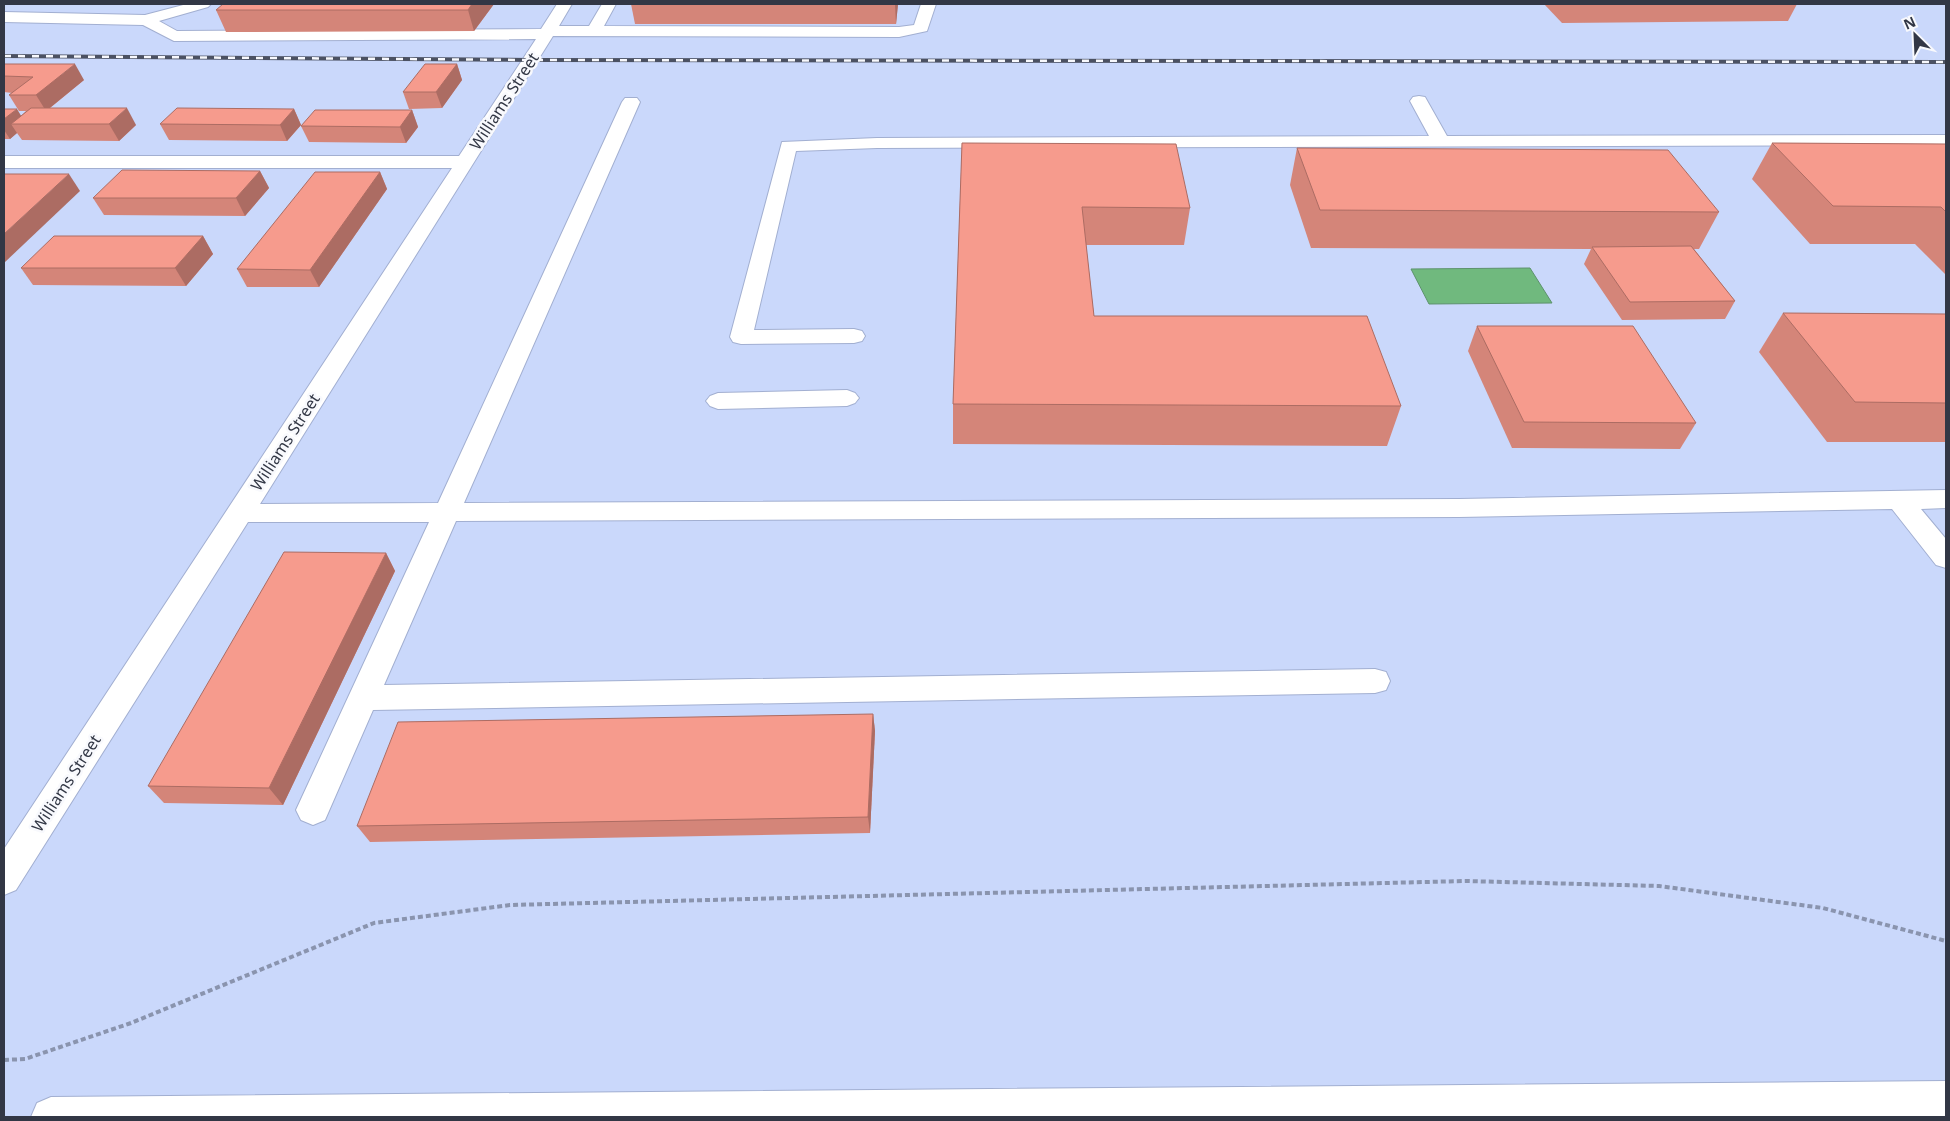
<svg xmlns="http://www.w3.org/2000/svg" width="1950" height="1121" font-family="'Noto Sans',sans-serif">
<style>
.water{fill:#70b97e;stroke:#5d926d}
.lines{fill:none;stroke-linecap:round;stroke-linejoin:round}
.minor-casing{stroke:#a2afd1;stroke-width:2}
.path{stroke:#8a94ae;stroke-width:4;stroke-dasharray:5 3;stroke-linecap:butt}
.minor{fill:#fff;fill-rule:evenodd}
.rail-casing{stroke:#4b5162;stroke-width:4}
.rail{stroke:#f8f9fd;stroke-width:2.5;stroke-dasharray:7;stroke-linecap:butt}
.wall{fill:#d48579}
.shaded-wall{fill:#ac6c63}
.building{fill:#f69b8d;stroke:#ac6c63}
.labels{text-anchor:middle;stroke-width:5;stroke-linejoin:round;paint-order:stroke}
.street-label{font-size:16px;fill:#323745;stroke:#f8f9fd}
</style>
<rect width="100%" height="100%" fill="#cad8fb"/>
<path class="water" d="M 1530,268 L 1552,303 L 1429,304 L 1411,269 Z"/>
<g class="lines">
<defs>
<g id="minor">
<path d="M 187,4 L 211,4 L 208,7 L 159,21 L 177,31 L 541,29 L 557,4 L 572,4 L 559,26 L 589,26 L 602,4 L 616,4 L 604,26 L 899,27 L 914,25 L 921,4 L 936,4 L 927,31 L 899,37 L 553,36 L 260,504 L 438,503 L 622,102 L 625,98 L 637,98 L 640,102 L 464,503 L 1459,499 L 1946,490 L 1946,508 L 1921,509 L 1946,539 L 1946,568 L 1936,565 L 1892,509 L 1459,517 L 456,521 L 384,685 L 1375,669 L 1386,672 L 1390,681 L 1386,690 L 1375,693 L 373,710 L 325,820 L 313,825 L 301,820 L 296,810 L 429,522 L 248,522 L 16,890 L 4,895 L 4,849 L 452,168 L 4,168 L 4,156 L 459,156 L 536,39 L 174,41 L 143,25 L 4,22 L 4,12 L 145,15 Z"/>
<path d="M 1419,96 L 1425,97 L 1447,136 L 1946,135 L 1946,145 L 877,148 L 796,151 L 754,330 L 854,329 L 862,331 L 865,336 L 862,341 L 854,343 L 741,344 L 733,342 L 730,337 L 782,142 L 877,138 L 1429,136 L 1410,101 L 1413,97 Z"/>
<path d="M 847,390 L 855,393 L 859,398 L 855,403 L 847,406 L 718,409 L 710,406 L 706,401 L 710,396 L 718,393 Z"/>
<path d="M 1946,1081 L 1946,1117 L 31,1117 L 37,1103 L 51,1097 Z"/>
</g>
</defs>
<use href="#minor" class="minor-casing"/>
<path class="path" d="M 4,1060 L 25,1059 L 131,1023 L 374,923 L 510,905 L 1465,881 L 1659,886 L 1823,908 L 1946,941"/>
<use href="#minor" class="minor"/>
<defs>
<path id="rail" d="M 4,56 L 531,60 L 1946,62"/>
</defs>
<use href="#rail" class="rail-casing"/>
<use href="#rail" class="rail"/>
</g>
<g class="wall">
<path d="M 494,4 L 474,31 L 226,32 L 216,10 Z"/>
<path d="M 631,4 L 898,4 L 896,24 L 635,24 Z"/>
<path d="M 1544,4 L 1797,4 L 1788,21 L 1562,23 Z"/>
<path d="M 4,64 L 84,80 L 50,108 L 136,125 L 119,141 L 22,140 L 17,133 L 10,139 L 4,139 L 4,109 L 21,116 L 26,111 L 19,111 L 9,95 L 12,93 L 4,92 Z"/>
<path d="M 457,64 L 462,80 L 442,108 L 409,109 L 403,92 Z"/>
<path d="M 294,109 L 301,125 L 287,141 L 169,140 L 160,124 Z"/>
<path d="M 412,110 L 418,127 L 406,143 L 309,142 L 301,126 Z"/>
<path d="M 962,143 L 1190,208 L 1184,245 L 1086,245 L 1094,316 L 1401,406 L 1387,446 L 953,444 L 953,404 Z"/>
<path d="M 1772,143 L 1946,144 L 1946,275 L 1915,244 L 1810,244 L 1752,179 Z"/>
<path d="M 1297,148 L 1719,212 L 1699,249 L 1694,249 L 1735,301 L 1725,319 L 1622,320 L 1584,264 L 1591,249 L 1311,248 L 1290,185 Z"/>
<path d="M 260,171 L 269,188 L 245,216 L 104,215 L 93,198 Z"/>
<path d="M 380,172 L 387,189 L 319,287 L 247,287 L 237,269 Z"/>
<path d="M 203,236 L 213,254 L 186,286 L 33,285 L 21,268 Z"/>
<path d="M 1783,313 L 1946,314 L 1946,442 L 1827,442 L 1759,352 Z"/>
<path d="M 1477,326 L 1696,423 L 1680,449 L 1512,448 L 1468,351 Z"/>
<path d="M 386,553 L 395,571 L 283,805 L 164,803 L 148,786 Z"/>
<path d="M 873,714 L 875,731 L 870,833 L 370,842 L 357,826 Z"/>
</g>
<g class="shaded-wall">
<path d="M 472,4 L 494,4 L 474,31 L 468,10 Z"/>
<path d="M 895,4 L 898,4 L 896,24 Z"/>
<path d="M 75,64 L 84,80 L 46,111 L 36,95 Z"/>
<path d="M 457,64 L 462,80 L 442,108 L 436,92 Z"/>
<path d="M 127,108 L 136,125 L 119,141 L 109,124 Z"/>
<path d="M 17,109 L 26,124 L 11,124 L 17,133 L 10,139 L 4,130 L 4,119 Z"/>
<path d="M 294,109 L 301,125 L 287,141 L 280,125 Z"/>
<path d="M 412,110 L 418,127 L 406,143 L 400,127 Z"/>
<path d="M 260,171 L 269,188 L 245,216 L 236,198 Z"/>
<path d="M 380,172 L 387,189 L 319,287 L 310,270 Z"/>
<path d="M 69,174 L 80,191 L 4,263 L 4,234 Z"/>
<path d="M 203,236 L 213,254 L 186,286 L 175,268 Z"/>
<path d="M 386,553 L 395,571 L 283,805 L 269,788 Z"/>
<path d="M 873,714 L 875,731 L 870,833 L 868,817 Z"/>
</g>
<g class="building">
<path d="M 223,4 L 472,4 L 468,10 L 216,10 Z"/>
<path d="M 4,64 L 75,64 L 36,95 L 9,95 L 33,77 L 4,76 Z"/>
<path d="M 425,64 L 457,64 L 436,92 L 403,92 Z"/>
<path d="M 31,108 L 127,108 L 109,124 L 11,124 Z"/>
<path d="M 177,108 L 294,109 L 280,125 L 160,124 Z"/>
<path d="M 4,109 L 17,109 L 4,119 Z"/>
<path d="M 315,110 L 412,110 L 400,127 L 301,126 Z"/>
<path d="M 962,143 L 1176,144 L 1190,208 L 1082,207 L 1094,316 L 1367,316 L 1401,406 L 953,404 Z"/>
<path d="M 1772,143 L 1946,144 L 1946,212 L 1941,207 L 1833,206 Z"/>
<path d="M 1297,148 L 1668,150 L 1719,212 L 1320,210 Z"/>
<path d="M 122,170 L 260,171 L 236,198 L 93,198 Z"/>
<path d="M 315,172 L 380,172 L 310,270 L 237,269 Z"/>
<path d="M 4,174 L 69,174 L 4,234 Z"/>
<path d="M 54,236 L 203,236 L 175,268 L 21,268 Z"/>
<path d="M 1691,246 L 1735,301 L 1630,302 L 1592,247 Z"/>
<path d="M 1783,313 L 1946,314 L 1946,403 L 1855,402 Z"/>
<path d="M 1477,326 L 1633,326 L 1696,423 L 1524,422 Z"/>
<path d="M 284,552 L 386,553 L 269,788 L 148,786 Z"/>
<path d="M 873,714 L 868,817 L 357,826 L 398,722 Z"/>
</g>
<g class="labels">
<g class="street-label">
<text transform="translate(504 101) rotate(-57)" y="6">Williams Street</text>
<text transform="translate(285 442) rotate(-57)" y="6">Williams Street</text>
<text transform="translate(66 783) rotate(-57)" y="6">Williams Street</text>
</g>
</g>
<rect width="1950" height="1121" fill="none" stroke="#323745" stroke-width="10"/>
<g transform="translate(1915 35) rotate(336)" stroke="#f8f9fd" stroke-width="4" paint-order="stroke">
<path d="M0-4L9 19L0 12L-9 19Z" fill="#323745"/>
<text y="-8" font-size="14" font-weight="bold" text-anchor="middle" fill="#323745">N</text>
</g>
</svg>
